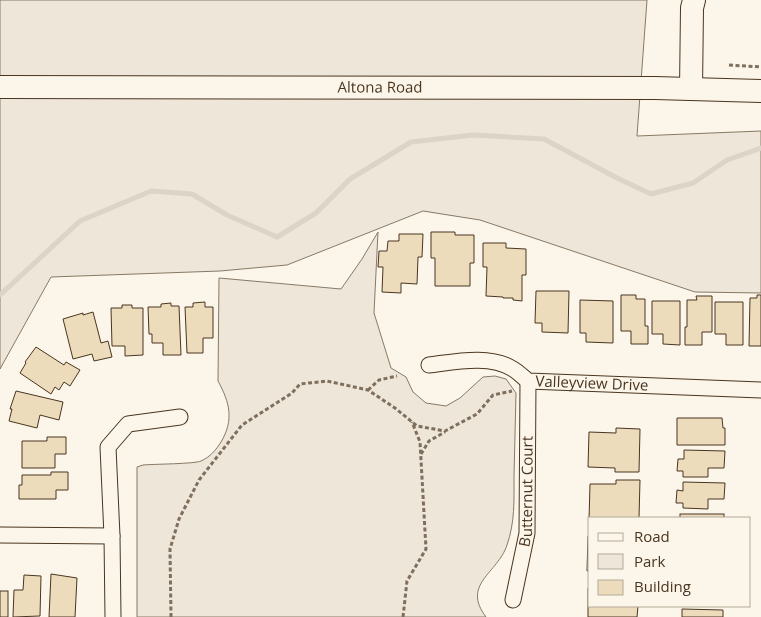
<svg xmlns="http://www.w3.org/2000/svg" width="761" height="617" font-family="'Open Sans',sans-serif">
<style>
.green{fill:#ede6d9;stroke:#887966}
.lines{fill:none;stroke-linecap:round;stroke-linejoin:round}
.stream{stroke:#dcd4c6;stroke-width:5}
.building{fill:#ecdcbc;stroke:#4a3520}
.street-casing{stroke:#4a3520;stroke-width:17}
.secondary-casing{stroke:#4a3520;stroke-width:24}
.path{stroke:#7f6f5c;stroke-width:3;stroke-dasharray:4 2.5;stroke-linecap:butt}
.street{stroke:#fbf6e9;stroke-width:15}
.secondary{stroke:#fbf6e9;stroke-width:22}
.labels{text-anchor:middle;stroke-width:4;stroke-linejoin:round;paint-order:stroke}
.street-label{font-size:15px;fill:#4a3520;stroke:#fbf6e9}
</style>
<rect width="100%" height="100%" fill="#fbf6e9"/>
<g class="green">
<path d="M 0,0 L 647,0 L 637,136 L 761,131 L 761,293 L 695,292 L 480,220 L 423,211 L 287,265 L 220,271 L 51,277 L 0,369 Z"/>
<path d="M 378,232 L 374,313 L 391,368 L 406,377 L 413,392 L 426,403 L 446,406 L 460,398 L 483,377 L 495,376 L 506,379 L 516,393 C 515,421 515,449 514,477 C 514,501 515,522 507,545 C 498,573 461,584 486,617 L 137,617 L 137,467 L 143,465 C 154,464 194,464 201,461 C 210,457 216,450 221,442 C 234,420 230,403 218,381 L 219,278 L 341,289 L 362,259 Z"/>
</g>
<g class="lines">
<path class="stream" d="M 0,295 L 80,221 L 151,191 L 192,194 L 227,215 L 277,237 L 316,213 L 350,179 L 411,142 L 473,135 L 544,139 L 617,178 L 651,194 L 693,183 L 727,160 L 761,148"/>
</g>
<g class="building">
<path d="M 431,232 L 455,232 L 455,235 L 474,235 L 474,263 L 470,263 L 470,286 L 435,286 L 435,258 L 431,258 Z"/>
<path d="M 399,234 L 423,234 L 422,257 L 418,257 L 417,284 L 401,283 L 401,293 L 382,292 L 383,267 L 378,267 L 379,251 L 387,251 L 388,241 L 399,241 Z"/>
<path d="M 483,243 L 506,243 L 506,248 L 526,249 L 526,275 L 522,275 L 522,301 L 513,300 L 513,298 L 503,298 L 503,297 L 486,296 L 487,267 L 483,267 Z"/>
<path d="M 536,291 L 569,291 L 568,333 L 542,332 L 542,323 L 535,323 Z"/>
<path d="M 621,295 L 636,295 L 636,299 L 645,299 L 645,326 L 648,326 L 648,344 L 631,344 L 631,331 L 621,331 Z"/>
<path d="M 757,295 L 761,295 L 761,346 L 749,346 L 750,298 L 757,298 Z"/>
<path d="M 696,296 L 712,296 L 712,332 L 702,332 L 702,345 L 685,345 L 685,327 L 687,327 L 687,300 L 697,300 Z"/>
<path d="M 580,300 L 613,301 L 613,343 L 586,342 L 586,333 L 580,333 Z"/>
<path d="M 652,301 L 680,301 L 680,345 L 663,344 L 663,334 L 652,334 Z"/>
<path d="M 205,302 L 205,307 L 213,307 L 213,338 L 203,338 L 203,353 L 187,353 L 185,307 L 193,307 L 193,303 Z"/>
<path d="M 715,302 L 743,302 L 743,345 L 726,345 L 726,334 L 715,334 Z"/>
<path d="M 171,303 L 171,306 L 179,306 L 181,355 L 163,355 L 163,343 L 152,343 L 152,334 L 149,334 L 148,307 L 161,307 L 161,304 Z"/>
<path d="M 122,305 L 132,305 L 132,308 L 143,308 L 143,355 L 125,356 L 125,346 L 112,346 L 111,308 L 122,308 Z"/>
<path d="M 93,312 L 101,343 L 108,341 L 112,357 L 94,361 L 92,354 L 73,359 L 63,319 L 83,313 L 83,315 Z"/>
<path d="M 36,347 L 64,365 L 66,362 L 80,370 L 70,386 L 64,382 L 59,390 L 55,387 L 51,394 L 20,373 L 26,363 L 25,362 Z"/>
<path d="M 16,391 L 63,402 L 59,420 L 40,415 L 37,428 L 9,421 L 12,409 L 10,409 Z"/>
<path d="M 677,418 L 722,418 L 723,428 L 725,428 L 725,445 L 677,445 Z"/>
<path d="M 616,428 L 640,429 L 639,472 L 615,472 L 615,468 L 588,467 L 589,432 L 616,433 Z"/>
<path d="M 47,437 L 66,437 L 66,454 L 55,454 L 55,468 L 22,468 L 22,441 L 47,441 Z"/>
<path d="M 684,450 L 725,451 L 724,468 L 708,468 L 708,477 L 683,477 L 683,471 L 677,471 L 678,459 L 684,459 Z"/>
<path d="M 51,472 L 68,472 L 68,490 L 56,490 L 56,499 L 19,499 L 19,485 L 22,485 L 22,475 L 51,475 Z"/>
<path d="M 616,480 L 640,480 L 639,518 L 590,518 L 589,520 L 590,484 L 616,484 Z"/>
<path d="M 683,482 L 725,483 L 724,499 L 708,499 L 708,509 L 683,508 L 683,503 L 676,503 L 677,490 L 683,491 Z"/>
<rect x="680" y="514" width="44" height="4"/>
<path d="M 588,536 L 590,536 L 590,571 L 587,571 Z"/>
<path d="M 51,574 L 77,578 L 75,617 L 49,617 Z"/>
<path d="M 24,575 L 41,576 L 40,616 L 13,617 L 14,590 L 23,590 Z"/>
<path d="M 588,588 L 590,588 L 590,606 L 638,606 L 637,617 L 588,617 Z"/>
<rect x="0" y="591" width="8" height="26"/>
<path d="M 682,609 L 723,610 L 723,617 L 682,617 Z"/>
</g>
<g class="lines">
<defs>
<g id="street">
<path id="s1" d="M 429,365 C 454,362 490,354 513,369 C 518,372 523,377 528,381 L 761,390"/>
<path d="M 0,535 L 112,536"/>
<path id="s2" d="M 513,600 L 527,533 L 528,381"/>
<path d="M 113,617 L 112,536 L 108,447 L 128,424 L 180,417"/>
</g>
<g id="secondary">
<path id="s3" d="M 0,87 L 655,88 L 761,91"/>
<path d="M 691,89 L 692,8 L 694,0"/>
</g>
</defs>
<use href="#street" class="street-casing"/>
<use href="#secondary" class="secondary-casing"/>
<g class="path">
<path d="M 729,65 L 761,67"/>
<path d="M 368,390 L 379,380 L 397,376"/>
<path d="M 421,454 L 429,441 L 445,432"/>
<path d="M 171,617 L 170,549 L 179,519 L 199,480 L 242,425 L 292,393 L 300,384 L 327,381 L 368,390 L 395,408 L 417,426 L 445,431 L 477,414 L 493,395 L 512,391"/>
<path d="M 403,617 L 407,581 L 426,549 L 420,442 L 412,422"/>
</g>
<use href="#street" class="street"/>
<use href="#secondary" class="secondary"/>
</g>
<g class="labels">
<g class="street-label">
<text dy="5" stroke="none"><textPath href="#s3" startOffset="380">Altona Road</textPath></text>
<text dy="5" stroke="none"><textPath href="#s1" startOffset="169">Valleyview Drive</textPath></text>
<text dy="5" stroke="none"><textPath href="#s2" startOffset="110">Butternut Court</textPath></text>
</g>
</g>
<rect x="588" y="517" width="162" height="90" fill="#fbf6e9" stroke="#b4a999"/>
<rect x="598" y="533" width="25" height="8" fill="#fbf6e9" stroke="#b4a999"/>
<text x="634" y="542" font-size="15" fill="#4a3520">Road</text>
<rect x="598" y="554" width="25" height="15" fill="#ede6d9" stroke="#b4a999"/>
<text x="634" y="567" font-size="15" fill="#4a3520">Park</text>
<rect x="598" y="580" width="25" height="15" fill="#ecdcbc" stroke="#b4a999"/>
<text x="634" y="592" font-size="15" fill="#4a3520">Building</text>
</svg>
